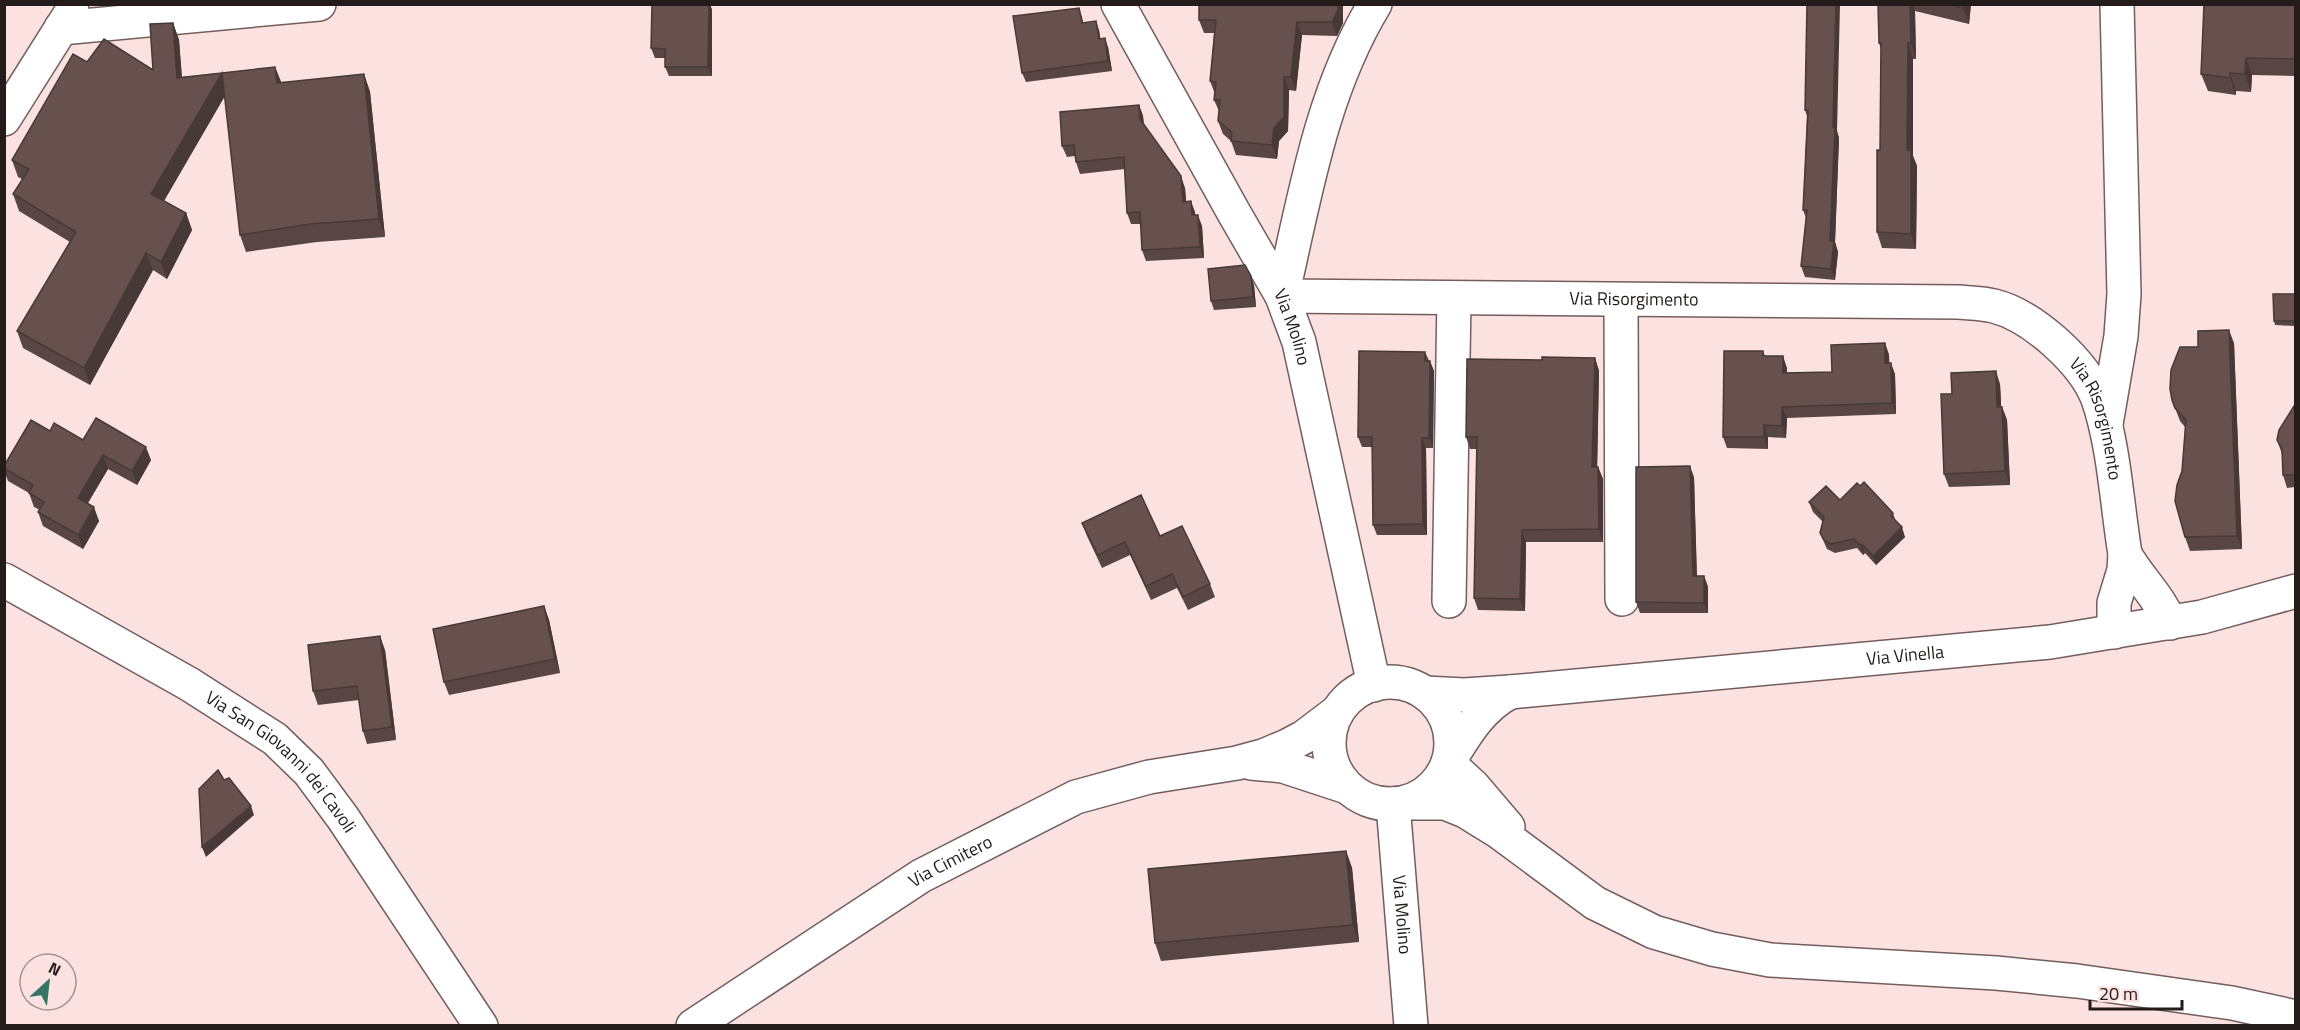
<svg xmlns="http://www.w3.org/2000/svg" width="2300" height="1030" font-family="'Titillium Web',sans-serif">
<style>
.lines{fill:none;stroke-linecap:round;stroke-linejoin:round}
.minor-casing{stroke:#745e5d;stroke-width:36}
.minor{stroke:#fff;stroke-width:33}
.wall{fill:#584644}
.shaded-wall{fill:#473937}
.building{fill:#66514f;stroke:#473937;stroke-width:1.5}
.labels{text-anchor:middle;stroke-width:6;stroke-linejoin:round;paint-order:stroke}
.street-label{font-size:18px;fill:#241b1b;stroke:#fbe1df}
</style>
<rect width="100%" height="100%" fill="#fbe1df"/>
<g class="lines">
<defs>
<g id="minor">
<path id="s1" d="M 1118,4 L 1234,213 L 1282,296 L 1299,342 L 1374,685"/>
<path d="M 61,28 L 319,4"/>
<path d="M 4,119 L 72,11"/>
<path id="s2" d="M 1282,296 L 1958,302 C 1969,303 1983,303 1994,306 C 2033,316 2084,362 2098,399 C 2114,445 2117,505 2125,554 L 2124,570 L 2114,603 L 2114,632"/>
<path d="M 1282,296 C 1305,196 1321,93 1375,4"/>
<path d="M 1621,300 L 1622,599"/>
<path d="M 2106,424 L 2121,336 L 2124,294 L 2117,4"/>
<path d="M 2125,554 C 2138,578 2159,596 2170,623"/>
<path id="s3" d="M 4,580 L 189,684 L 275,739 L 309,772 L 343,818 L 481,1026"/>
<path d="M 1449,601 L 1454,298"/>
<circle cx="1390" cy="743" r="61"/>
<path id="s4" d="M 1425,693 L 1464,695 L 1510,692 L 2050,642 L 2202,617 L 2296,591"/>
<path d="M 1251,763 L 1283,766 L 1347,787"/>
<path d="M 1405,803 L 1445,803 L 1465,811 L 1499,832 L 1595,903 L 1654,932 L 1712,949 L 1770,960 L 1996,973 L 2077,981 L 2232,1003 L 2296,1017"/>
<path id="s5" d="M 1393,804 L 1411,1026"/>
<path d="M 1508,827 L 1473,786 L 1448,763 C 1465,735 1480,708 1510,692"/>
<path id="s6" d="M 693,1026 L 921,876 L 1076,797 L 1149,777 L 1237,763 L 1263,756 L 1287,746 L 1304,737 L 1337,712"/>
</g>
</defs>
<use href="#minor" class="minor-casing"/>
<use href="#minor" class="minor"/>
</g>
<g class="wall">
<path d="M 652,4 L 710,4 L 712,10 L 712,76 L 669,76 L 665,67 L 665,58 L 655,58 L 651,48 Z"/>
<path d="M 1199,4 L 1343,4 L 1343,23 L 1337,36 L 1302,35 L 1296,91 L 1289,90 L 1288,131 L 1279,141 L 1277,159 L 1236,155 L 1231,141 L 1223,134 L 1218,121 L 1219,111 L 1214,100 L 1215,94 L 1210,81 L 1214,33 L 1204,33 L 1199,20 Z"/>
<path d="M 1807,4 L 1837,131 L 1839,138 L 1835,242 L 1838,252 L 1835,280 L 1805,277 L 1801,266 L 1806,218 L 1803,210 L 1807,116 L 1805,110 Z"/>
<path d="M 1878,4 L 1971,4 L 1969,24 L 1915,11 L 1916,59 L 1913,59 L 1913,156 L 1917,166 L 1916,249 L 1882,248 L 1877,232 L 1880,150 L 1881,49 L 1879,43 Z"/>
<path d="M 2295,4 L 2295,76 L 2252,75 L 2251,92 L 2236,91 L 2236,95 L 2208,91 L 2201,74 Z"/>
<path d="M 1079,8 L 1083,23 L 1099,30 L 1100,39 L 1108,47 L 1112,71 L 1026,82 L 1022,73 Z"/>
<path d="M 173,23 L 179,40 L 182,77 L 275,67 L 281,83 L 364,74 L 370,92 L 385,237 L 317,242 L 246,252 L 240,235 L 225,96 L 164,201 L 186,213 L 192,230 L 167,279 L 153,270 L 90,385 L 23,348 L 17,331 L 70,242 L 19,211 L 13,194 L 22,179 L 18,177 L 12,160 L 87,62 L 153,70 Z"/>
<path d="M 1139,105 L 1143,116 L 1144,124 L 1185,188 L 1186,201 L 1195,212 L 1195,215 L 1202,226 L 1204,258 L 1146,261 L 1142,250 L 1141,224 L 1131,224 L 1127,213 L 1125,169 L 1080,174 L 1076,162 L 1075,156 L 1067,157 L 1062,146 Z"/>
<path d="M 1254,285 L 1256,307 L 1214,310 L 1211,301 Z"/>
<path d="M 2295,294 L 2295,326 L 2275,325 L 2274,321 Z"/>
<path d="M 1885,343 L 1889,355 L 1889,363 L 1895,374 L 1896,414 L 1787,418 L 1786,438 L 1768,437 L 1768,449 L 1727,448 L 1723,437 L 1763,351 L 1765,356 L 1787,368 L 1787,373 L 1832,372 Z"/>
<path d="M 2234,343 L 2242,549 L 2190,551 L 2185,537 L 2182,471 L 2185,427 L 2180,421 L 2172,400 L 2198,347 Z"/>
<path d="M 1425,352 L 1434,371 L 1433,448 L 1426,448 L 1427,535 L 1377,535 L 1373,525 L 1372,447 L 1362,447 L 1358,437 Z"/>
<path d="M 1595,358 L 1599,371 L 1597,467 L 1598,467 L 1603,479 L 1603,542 L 1526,542 L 1525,611 L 1478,610 L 1474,598 L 1477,449 L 1470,449 L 1466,437 L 1542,360 Z"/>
<path d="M 2000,384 L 2001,407 L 2002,407 L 2007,420 L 2010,485 L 1949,487 L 1944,474 L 1952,394 Z"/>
<path d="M 2295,406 L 2295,487 L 2287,488 L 2283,475 L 2282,454 L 2277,440 Z"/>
<path d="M 50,431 L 83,440 L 151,460 L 137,485 L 108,469 L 88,503 L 99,521 L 83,549 L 43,526 L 38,512 L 40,510 L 34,507 L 29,493 L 8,481 L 4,471 L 4,466 Z"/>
<path d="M 1694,477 L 1697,576 L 1704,576 L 1708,587 L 1708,613 L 1640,613 L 1636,602 Z"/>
<path d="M 1860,486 L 1893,513 L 1896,522 L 1905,537 L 1876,565 L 1865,553 L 1863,555 L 1857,548 L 1835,553 L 1827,549 L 1820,533 L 1823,522 L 1813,512 L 1809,502 L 1840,500 Z"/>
<path d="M 1082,523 L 1160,536 L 1210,584 L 1215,597 L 1188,610 L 1177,588 L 1151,600 L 1130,555 L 1102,568 L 1087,536 Z"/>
<path d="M 544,606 L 549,620 L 560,673 L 449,695 L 444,682 Z"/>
<path d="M 385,650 L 396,740 L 367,744 L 363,731 L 359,700 L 318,705 L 313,691 Z"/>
<path d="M 1346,851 L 1352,868 L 1359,942 L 1161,961 L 1155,943 Z"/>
</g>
<g class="shaded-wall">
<path d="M 709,4 L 710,4 L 712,10 L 712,76 L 708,67 Z"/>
<path d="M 1338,4 L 1343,4 L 1343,23 L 1337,36 L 1332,22 Z"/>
<path d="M 1836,4 L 1840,4 L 1837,131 L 1839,138 L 1835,242 L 1838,252 L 1835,280 L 1831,269 L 1830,241 Z"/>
<path d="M 1910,4 L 1913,4 L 1915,11 L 1916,59 L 1911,43 Z"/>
<path d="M 1964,4 L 1971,4 L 1969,24 L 1963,8 Z"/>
<path d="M 1079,8 L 1082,17 L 1085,33 L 1082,23 Z"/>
<path d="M 1096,21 L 1099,30 L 1102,48 L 1099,39 Z"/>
<path d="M 1297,22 L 1302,35 L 1296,91 L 1291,77 Z"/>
<path d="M 173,23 L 179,40 L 183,95 L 177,78 Z"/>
<path d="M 1105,38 L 1108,47 L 1112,71 L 1108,61 Z"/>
<path d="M 1908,43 L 1913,59 L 1913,156 L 1917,166 L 1916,249 L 1911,234 L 1907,150 Z"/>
<path d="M 2246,58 L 2252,75 L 2251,92 L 2245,74 Z"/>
<path d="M 275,67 L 282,84 L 277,83 Z"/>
<path d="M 222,73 L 228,90 L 158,211 L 151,194 Z"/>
<path d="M 2230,73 L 2236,91 L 2236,95 L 2230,78 Z"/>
<path d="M 364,74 L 370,92 L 385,237 L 379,219 Z"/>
<path d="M 1284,77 L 1289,90 L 1288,131 L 1279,141 L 1277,159 L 1272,145 L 1274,128 Z"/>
<path d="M 1139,105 L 1143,116 L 1144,131 L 1140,119 Z"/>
<path d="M 1181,176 L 1185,188 L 1187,213 L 1183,202 Z"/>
<path d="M 1191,201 L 1195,212 L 1196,227 L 1192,215 Z"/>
<path d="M 186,213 L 192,230 L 167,279 L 161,262 Z"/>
<path d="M 1198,215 L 1202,226 L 1204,258 L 1200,247 Z"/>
<path d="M 146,253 L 153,270 L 90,385 L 84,368 Z"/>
<path d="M 1251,276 L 1254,285 L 1256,307 L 1253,297 Z"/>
<path d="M 2229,330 L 2234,343 L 2242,549 L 2237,536 Z"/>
<path d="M 1885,343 L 1889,355 L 1890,375 L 1885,363 Z"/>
<path d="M 1783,356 L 1787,368 L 1787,384 L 1783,373 Z"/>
<path d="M 1595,358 L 1599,371 L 1597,479 L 1592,467 Z"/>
<path d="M 1430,361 L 1434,371 L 1433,448 L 1429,438 Z"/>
<path d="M 1891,363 L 1895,374 L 1896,414 L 1892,403 Z"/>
<path d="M 1996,371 L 2000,384 L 2002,421 L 1997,407 Z"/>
<path d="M 1782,407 L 1787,418 L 1786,438 L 1782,426 Z"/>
<path d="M 2002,407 L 2007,420 L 2010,485 L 2005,471 Z"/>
<path d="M 1764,425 L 1768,437 L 1768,449 L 1764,437 Z"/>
<path d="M 1422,438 L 1426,448 L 1427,535 L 1423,524 Z"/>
<path d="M 146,447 L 151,460 L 137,485 L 132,471 Z"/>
<path d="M 103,455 L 108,469 L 83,511 L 78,498 Z"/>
<path d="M 1690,466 L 1694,477 L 1697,586 L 1693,576 Z"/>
<path d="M 1598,467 L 1603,479 L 1603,542 L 1599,529 Z"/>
<path d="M 94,507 L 99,521 L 83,549 L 78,535 Z"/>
<path d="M 1902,527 L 1905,537 L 1876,565 L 1873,556 Z"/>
<path d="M 1522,530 L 1526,542 L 1525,611 L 1520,599 Z"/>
<path d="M 1862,544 L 1865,553 L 1863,555 L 1860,545 Z"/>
<path d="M 1704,576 L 1708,587 L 1708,613 L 1704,603 Z"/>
<path d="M 544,606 L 549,620 L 560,673 L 555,659 Z"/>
<path d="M 380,636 L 385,650 L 396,740 L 392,727 Z"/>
<path d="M 251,806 L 254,815 L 206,857 L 202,847 Z"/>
<path d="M 1346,851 L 1352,868 L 1359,942 L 1353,925 Z"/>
</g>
<g class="building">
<path d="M 652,4 L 709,4 L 708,67 L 665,67 L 665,49 L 651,48 Z"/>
<path d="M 1199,4 L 1338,4 L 1338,10 L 1332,22 L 1297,22 L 1291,77 L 1284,77 L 1284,117 L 1274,128 L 1272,145 L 1231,141 L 1232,132 L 1218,121 L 1220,100 L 1214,100 L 1216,82 L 1210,81 L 1216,20 L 1199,20 Z"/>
<path d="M 1807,4 L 1836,4 L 1833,127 L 1835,128 L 1830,241 L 1834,241 L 1831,269 L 1801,266 L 1807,210 L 1803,210 L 1808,110 L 1805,110 Z"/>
<path d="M 1878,4 L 1910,4 L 1911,43 L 1908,43 L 1907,150 L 1911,150 L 1911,234 L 1877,232 L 1877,150 L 1880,150 L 1881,43 L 1879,43 Z"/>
<path d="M 1948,4 L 1964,4 L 1963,8 Z"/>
<path d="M 2204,4 L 2295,4 L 2295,59 L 2246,58 L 2245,74 L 2230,73 L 2230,78 L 2201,74 Z"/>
<path d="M 1079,8 L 1082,23 L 1096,21 L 1099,39 L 1105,38 L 1108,61 L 1022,73 L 1013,16 Z"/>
<path d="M 173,23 L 177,78 L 275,67 L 277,83 L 364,74 L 379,219 L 311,224 L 240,235 L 222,73 L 151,194 L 186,213 L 161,262 L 146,253 L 84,368 L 17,331 L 76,232 L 13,194 L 29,169 L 12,160 L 73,54 L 87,62 L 104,39 L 153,70 L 150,24 Z"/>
<path d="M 1139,105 L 1140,119 L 1181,176 L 1183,202 L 1191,201 L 1192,215 L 1198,215 L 1200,247 L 1142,250 L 1140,212 L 1127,213 L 1124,157 L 1076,162 L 1074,145 L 1062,146 L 1060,112 Z"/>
<path d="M 1245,265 L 1251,276 L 1253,297 L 1211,301 L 1208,269 Z"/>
<path d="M 2273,294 L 2295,294 L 2295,321 L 2274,321 Z"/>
<path d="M 2229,330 L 2237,536 L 2185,537 L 2175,501 L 2177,485 L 2182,471 L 2186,420 L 2175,408 L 2172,400 L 2170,389 L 2171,370 L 2180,347 L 2198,347 L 2198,331 Z"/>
<path d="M 1885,343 L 1885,363 L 1891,363 L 1892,403 L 1782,407 L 1782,426 L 1764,425 L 1764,437 L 1723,437 L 1724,351 L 1763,351 L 1763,356 L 1783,356 L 1783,373 L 1832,372 L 1831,345 Z"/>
<path d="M 1359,351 L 1425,352 L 1425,361 L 1430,361 L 1429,438 L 1422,438 L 1423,524 L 1373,525 L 1372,437 L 1358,437 Z"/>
<path d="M 1542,357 L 1595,358 L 1592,467 L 1598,467 L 1599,529 L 1522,530 L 1520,599 L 1474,598 L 1477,437 L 1466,437 L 1467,359 L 1542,360 Z"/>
<path d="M 1996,371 L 1997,407 L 2002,407 L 2005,471 L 1944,474 L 1941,394 L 1952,394 L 1951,373 Z"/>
<path d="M 2294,406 L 2295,406 L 2295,475 L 2283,475 L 2282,449 L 2277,440 L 2279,430 Z"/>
<path d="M 96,418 L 146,447 L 132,471 L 103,455 L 78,498 L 94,507 L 78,535 L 38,512 L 44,502 L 29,493 L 33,485 L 4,468 L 4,466 L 31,420 L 50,431 L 54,423 L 83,440 Z"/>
<path d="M 1690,466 L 1693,576 L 1704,576 L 1704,603 L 1636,602 L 1636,467 Z"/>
<path d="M 1864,482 L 1893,513 L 1891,516 L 1902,527 L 1873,556 L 1862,544 L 1860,545 L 1854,539 L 1831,544 L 1824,540 L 1820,533 L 1824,517 L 1809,502 L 1826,486 L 1840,500 L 1857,483 L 1860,486 Z"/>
<path d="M 1141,495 L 1160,536 L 1182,526 L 1210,584 L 1183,597 L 1172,574 L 1146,586 L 1125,542 L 1098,555 L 1082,523 Z"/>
<path d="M 544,606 L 555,659 L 444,682 L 433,629 Z"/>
<path d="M 380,636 L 392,727 L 363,731 L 357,686 L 313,691 L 308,645 Z"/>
<path d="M 218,770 L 224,780 L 229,778 L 251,806 L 202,847 L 199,789 Z"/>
<path d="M 1346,851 L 1353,925 L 1155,943 L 1148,869 Z"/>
</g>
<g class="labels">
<g class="street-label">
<text dy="6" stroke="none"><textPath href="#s2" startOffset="352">Via Risorgimento</textPath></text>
<text dy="6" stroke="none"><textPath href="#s1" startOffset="368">Via Molino</textPath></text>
<text dy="6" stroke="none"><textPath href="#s2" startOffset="874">Via Risorgimento</textPath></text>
<text dy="6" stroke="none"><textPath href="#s4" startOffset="482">Via Vinella</textPath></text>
<text dy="6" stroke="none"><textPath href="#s3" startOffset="334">Via San Giovanni dei Cavoli</textPath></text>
<text dy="6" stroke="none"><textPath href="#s6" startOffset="306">Via Cimitero</textPath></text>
<text dy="6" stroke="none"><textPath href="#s5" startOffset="111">Via Molino</textPath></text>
</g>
</g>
<rect width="2300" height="1030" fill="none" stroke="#241b1b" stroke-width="12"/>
<g transform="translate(48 982) rotate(27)"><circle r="28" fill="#fbe1df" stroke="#a59291" stroke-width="1.5"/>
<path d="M0-4.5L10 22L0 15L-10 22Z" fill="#357564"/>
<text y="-9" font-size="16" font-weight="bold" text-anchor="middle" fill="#241b1b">N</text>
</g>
<path d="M2090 1000v9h92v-9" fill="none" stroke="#241b1b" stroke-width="3"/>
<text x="2099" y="1000" font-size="18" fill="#241b1b" stroke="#fbe1df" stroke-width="4.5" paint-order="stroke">20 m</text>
</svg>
